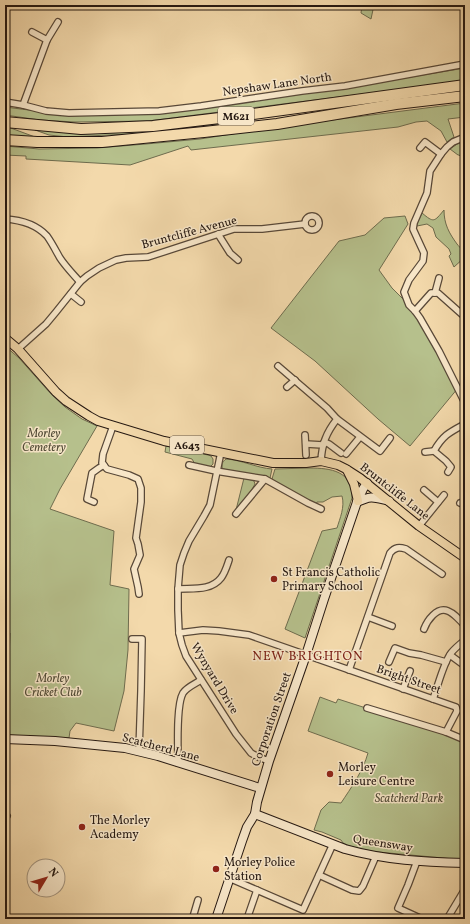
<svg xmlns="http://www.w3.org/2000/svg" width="470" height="924" font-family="Vollkorn,serif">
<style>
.green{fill:#b6c08c;stroke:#6e6c4e}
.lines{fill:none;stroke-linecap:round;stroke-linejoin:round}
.street-casing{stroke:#584838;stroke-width:8}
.secondary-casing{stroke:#251811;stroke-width:10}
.primary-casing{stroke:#251811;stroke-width:10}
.highway-casing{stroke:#251811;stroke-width:12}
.street{stroke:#f7e6c8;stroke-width:5.5}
.secondary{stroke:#f7e6c8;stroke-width:8}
.primary{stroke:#f3d9ab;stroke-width:8}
.highway{stroke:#f3d9ab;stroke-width:10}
.poi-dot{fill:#8f2418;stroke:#f7e6c8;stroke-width:1.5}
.labels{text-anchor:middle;stroke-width:3;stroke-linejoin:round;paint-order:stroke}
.shield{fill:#f7e6c8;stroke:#645648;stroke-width:1}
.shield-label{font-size:11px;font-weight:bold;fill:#251811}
.street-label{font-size:12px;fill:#251811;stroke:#f7e6c8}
.park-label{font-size:12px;font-style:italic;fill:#504a36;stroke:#f7e6c8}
.poi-label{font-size:12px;fill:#251811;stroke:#f7e6c8;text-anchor:start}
.neighbourhood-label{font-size:13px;letter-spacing:1px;fill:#7a1f14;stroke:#f7e6c8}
</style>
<rect width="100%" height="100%" fill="#f3d9ab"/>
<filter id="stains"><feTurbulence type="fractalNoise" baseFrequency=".005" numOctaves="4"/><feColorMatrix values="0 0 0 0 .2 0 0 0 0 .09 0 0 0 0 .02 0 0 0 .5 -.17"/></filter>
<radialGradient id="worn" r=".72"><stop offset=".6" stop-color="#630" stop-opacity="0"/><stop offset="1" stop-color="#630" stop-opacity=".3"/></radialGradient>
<g class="green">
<path d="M 362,5 L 374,5 L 371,19 L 361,13 Z"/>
<path d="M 465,68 L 465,81 L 148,121 L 75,122 L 40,120 L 5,115 L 5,107 L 68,115 L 114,115 L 368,84 Z"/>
<path d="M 465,103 L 465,117 L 448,119 L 454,137 L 447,142 L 441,131 L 427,121 L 416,122 L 398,127 L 191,150 L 188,146 L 130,165 L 26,159 L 26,156 L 5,155 L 5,146 L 39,149 L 97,148 L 146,144 L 200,139 L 270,128 Z"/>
<path d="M 232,121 L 233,122 L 150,133 L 68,137 L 49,135 L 35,130 Z"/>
<path d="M 5,126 L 8,127 L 35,137 L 5,135 Z"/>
<path d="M 460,142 L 465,148 L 465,160 L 459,155 L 458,155 L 450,149 Z"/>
<path d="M 444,210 C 444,224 449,233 457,244 C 460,248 465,251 465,257 L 454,267 L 449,256 L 451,254 L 449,249 L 436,237 L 433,228 L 427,224 L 417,226 L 417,223 L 422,213 C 434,223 434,222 444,210 Z"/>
<path d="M 405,216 L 408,224 L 379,270 L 392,288 L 415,311 L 458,388 L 410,446 L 378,419 L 315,361 L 271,328 L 339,241 L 365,235 L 384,218 Z"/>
<path d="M 5,346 L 19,358 L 51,394 L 65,407 L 82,419 L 97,426 L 60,489 L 50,509 L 114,531 L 110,585 L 129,589 L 128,650 L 124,691 L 114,731 L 76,723 L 70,731 L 69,738 L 6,735 L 10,633 L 5,633 Z"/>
<path d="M 166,446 L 208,455 L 211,456 L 213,459 L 213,464 L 210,467 L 208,467 L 195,464 L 192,459 L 165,452 Z"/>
<path d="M 226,459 C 242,460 257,468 272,469 L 270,478 L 268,479 L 258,476 L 223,469 C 221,465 222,462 226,459 Z"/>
<path d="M 309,468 C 331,468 353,471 352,498 L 305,638 L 285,629 L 322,531 L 337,528 C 340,518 345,507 342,496 L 332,497 L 323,502 L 317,502 L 316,504 L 281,486 L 272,479 L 275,469 Z"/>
<path d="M 244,478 L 254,481 L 255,484 L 251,491 L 236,510 Z"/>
<path d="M 320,697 L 336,703 L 338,699 L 465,740 L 465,860 L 367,851 L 349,846 L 343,843 L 341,840 L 322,832 L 314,830 L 321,810 L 329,802 L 341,803 C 351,788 363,771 368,753 L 308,731 Z"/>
</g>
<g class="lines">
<defs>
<g id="street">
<path d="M 32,32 L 47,40"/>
<path d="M 5,102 L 23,105 L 46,111 L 69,113 L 159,111 L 201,106 L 302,91 L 345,86 L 465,64"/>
<path d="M 23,105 L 47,40 L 58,22"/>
<path d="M 465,137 L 453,142 L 447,147 L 441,154 L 430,171 L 427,193 L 414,223 L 413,229 L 418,240 L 424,253 L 423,261 L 409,280 L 404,292 L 409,305 L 415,311 L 420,318 L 439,351 L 465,403"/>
<path d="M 420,148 L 425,142 L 441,154"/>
<circle cx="312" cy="223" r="7"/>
<path d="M 5,219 C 21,220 36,224 47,236 C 52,243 56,251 60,258 C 66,267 73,274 80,282"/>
<path d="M 218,234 L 230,253 L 238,260"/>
<path d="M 435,293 L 439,278"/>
<path d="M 71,294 L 81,302"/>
<path d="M 415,311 L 431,293 L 438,293 L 465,317"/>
<path d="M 18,349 L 46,324 L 56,312 L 80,282 L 87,276 L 99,268 L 116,260 L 126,258 L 148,257 L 234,229 L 262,229 L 305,224"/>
<path d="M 278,366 L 327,408 L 337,419 C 326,433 322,444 321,461"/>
<path d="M 287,387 L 295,380"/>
<path d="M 337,419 L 380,451 L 390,438"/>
<path d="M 113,426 L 103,454 L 102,463 L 107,469 L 129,475 L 138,479 L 141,488 L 141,502 L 136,538 L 138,544 L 140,555 L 134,569 L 138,587 L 139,594"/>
<path d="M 305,435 L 306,455"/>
<path d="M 324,442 L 329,444 L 341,453"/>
<path d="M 306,444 L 323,445"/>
<path d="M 221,452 L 210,505 L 204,516 L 189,541 L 184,553 L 180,565 L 178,589 L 178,610 L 179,633 L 182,645 L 186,656 L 236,734 L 251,753 L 258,757 L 269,761"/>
<path d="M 425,452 L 434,451"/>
<path d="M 346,454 L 360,437"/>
<path d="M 189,465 L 216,471 L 265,479 L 308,503 L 321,509"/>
<path d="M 448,472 L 451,467 L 446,461 L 434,451 C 443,435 450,432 465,424"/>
<path d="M 424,490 L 438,502"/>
<path d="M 94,502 L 87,499 L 92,473 L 99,468 L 104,465"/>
<path d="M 460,503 L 465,505"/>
<path d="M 236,514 L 265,479"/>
<path d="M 419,526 L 444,495"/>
<path d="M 178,589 C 193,588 211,591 221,578 C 225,573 227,566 229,560"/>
<path d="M 368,617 L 392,626"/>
<path d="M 424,629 C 427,621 437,606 448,611 C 453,613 461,621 465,626"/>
<path d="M 179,633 L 203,630 L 219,631 L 249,635 L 456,707 L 457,711 L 446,732"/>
<path d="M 132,639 L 142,639 L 141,691 L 139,751"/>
<path d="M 450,655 L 465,666"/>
<path d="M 389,662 L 395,648 L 409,653 L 421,655 L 446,662"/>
<path d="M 349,670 L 390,553 C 395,547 399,547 406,549 L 442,574"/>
<path d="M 403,689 L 410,671"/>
<path d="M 433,699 C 438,686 443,664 451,653 C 455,648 460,644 465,640"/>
<path d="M 367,708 L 446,732 L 465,740"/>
<path d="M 178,763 C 178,747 176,705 183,693 C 187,687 195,684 201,680"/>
<path d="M 5,815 L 7,816"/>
<path d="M 417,861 L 408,885 L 398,908 L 422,919"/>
<path d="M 319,875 L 352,890 L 359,891 L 363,886 L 376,856"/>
<path d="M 229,878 L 303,910 L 333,844"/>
<path d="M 198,900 L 193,917 L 200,919"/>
<path d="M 247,919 L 257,890"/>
<path d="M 447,919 L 465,889"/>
</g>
<g id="secondary">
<path d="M 357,502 C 372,495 373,497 389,501"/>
<path d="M 5,739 L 55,741 L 125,748 L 158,756 L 260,788"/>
<path d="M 255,814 L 345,849 C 384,860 425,862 465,863"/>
<path d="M 216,919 L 242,841 L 247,827 L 255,814 L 257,802 L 269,761 L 306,655 L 324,599 L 357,502 L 363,489 L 367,483"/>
</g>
<g id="primary">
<path d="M 5,338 L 18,349 L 56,392 L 66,401 L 89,416 L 98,421 L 164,441 L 273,463 L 306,463 L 321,461 L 338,465 L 346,469 L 360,478 L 419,526 L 465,558"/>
<path d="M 347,470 L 354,484 L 358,501"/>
</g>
<g id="highway">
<path d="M 5,122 L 81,129 L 153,126 L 253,114 L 465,85"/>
<path d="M 5,140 L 37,142 L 102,142 L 204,132 L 277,124 L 396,104 L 465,96"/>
</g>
</defs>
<use href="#street" class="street-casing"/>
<use href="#secondary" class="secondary-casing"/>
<use href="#primary" class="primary-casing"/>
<use href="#highway" class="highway-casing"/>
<use href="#street" class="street"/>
<use href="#secondary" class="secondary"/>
<use href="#primary" class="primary"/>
<use href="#highway" class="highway"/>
</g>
<g class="poi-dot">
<circle cx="274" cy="579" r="4"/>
<circle cx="330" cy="774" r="4"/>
<circle cx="82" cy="827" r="4"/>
<circle cx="216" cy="869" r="4"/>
</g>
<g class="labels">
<g class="shield">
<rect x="218" y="107" width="36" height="18" rx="3"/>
<rect x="170" y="436" width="34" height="18" rx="3"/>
</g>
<g class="shield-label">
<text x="236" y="120">M621</text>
<text x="187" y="449">A643</text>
</g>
<g class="street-label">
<text transform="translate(277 84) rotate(-8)" y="4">Nepshaw Lane North</text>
<text transform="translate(189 232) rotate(-15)" y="4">Bruntcliffe Avenue</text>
<text transform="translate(395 491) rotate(38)" y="4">Bruntcliffe Lane</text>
<text transform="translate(215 678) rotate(59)" y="4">Wynyard Drive</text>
<text transform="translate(409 679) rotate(19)" y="4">Bright Street</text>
<text transform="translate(271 719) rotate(-71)" y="4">Corporation Street</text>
<text transform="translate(161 747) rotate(15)" y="4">Scatcherd Lane</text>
<text transform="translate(383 843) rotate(9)" y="4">Queensway</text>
</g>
<g class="park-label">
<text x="44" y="437">Morley<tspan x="44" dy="14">Cemetery</tspan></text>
<text x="53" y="682">Morley<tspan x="53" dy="14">Cricket Club</tspan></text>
<text x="409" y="802">Scatcherd Park</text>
</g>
<g class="poi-label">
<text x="282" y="576">St Francis Catholic<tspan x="282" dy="14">Primary School</tspan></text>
<text x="338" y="771">Morley<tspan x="338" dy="14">Leisure Centre</tspan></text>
<text x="90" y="824">The Morley<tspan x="90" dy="14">Academy</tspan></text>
<text x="224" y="866">Morley Police<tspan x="224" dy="14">Station</tspan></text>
</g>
<g class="neighbourhood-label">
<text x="308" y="660">NEW BRIGHTON</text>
</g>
</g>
<rect width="470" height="924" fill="none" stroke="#f3d9ab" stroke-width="20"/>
<rect x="6" y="6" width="458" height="912" fill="none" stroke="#251811" stroke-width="2"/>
<rect x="10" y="10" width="450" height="904" fill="none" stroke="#251811"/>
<g transform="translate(46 878) rotate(52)"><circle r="19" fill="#f7e6c8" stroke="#a3947f"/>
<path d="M0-3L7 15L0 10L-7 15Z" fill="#8f2418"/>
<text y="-6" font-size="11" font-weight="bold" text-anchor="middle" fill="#251811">N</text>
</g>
<rect width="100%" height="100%" filter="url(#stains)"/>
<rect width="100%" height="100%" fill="url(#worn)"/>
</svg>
